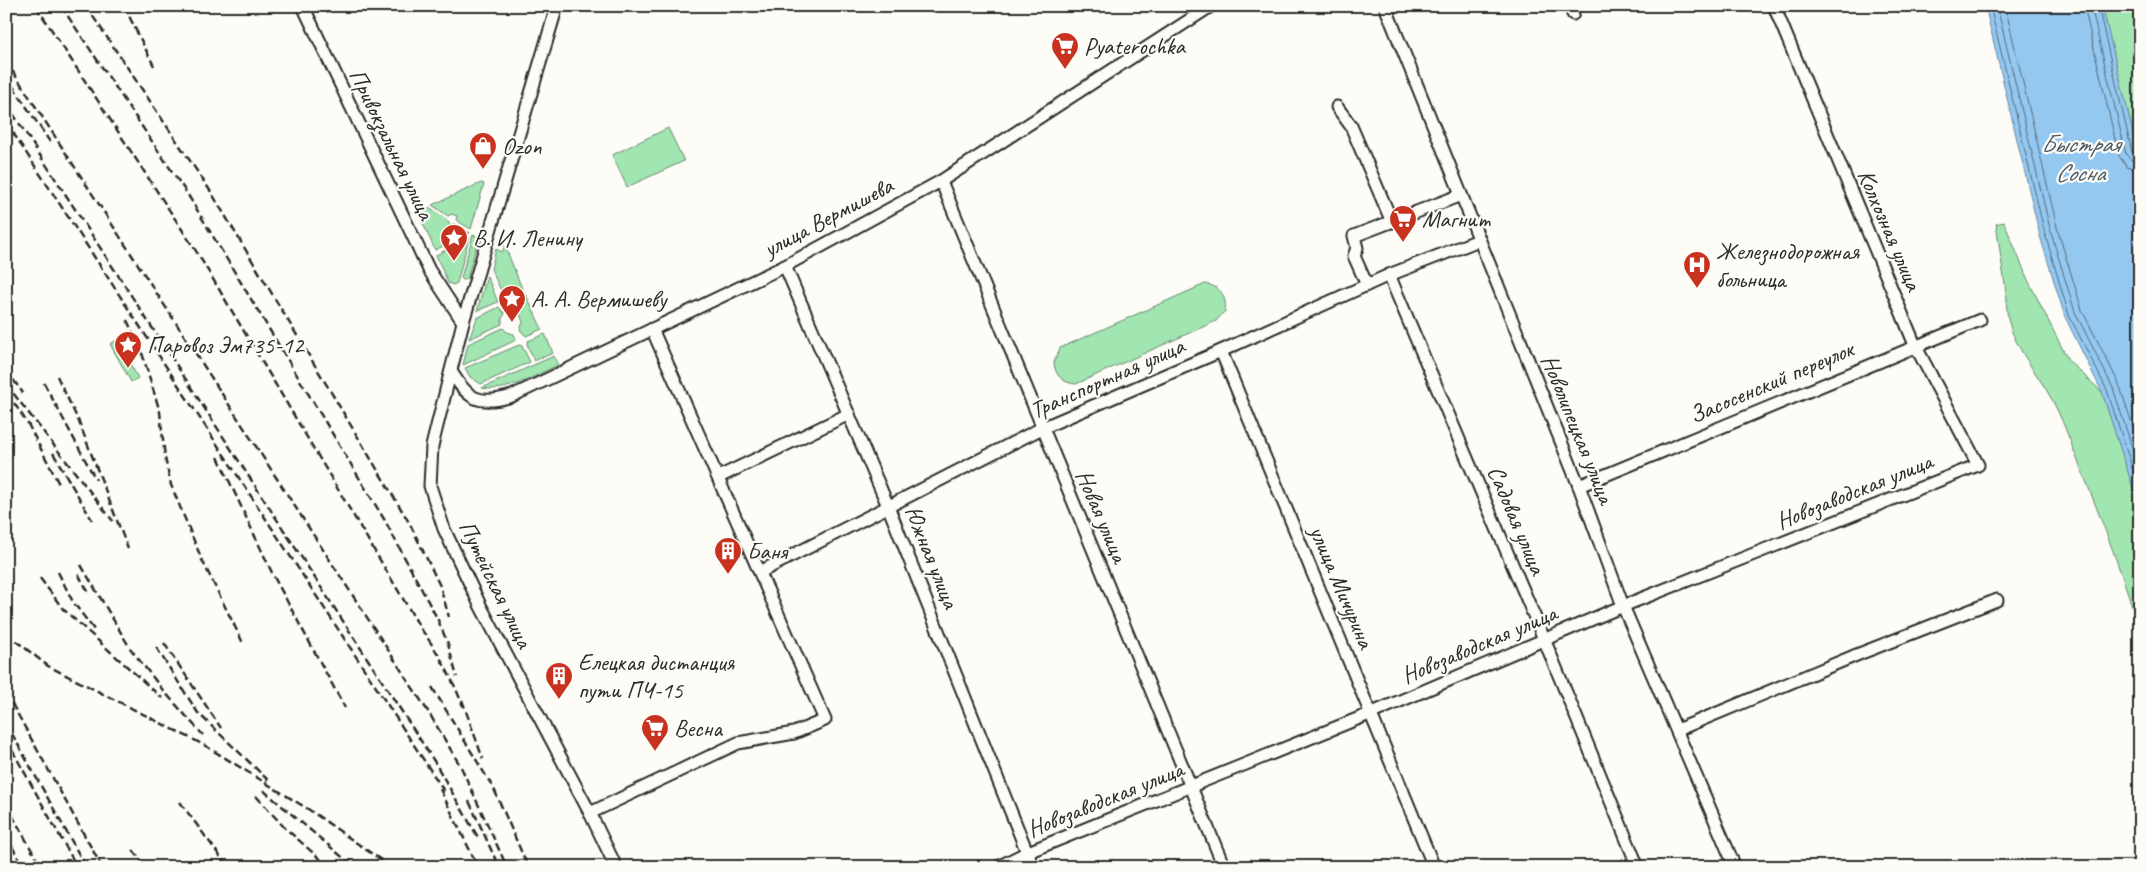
<svg xmlns="http://www.w3.org/2000/svg" width="2146" height="873" font-family="Caveat,sans-serif">
<style>
.green{fill:#a1e5b0;stroke:#66886e}
.water{fill:#94c8f1;stroke:#6a89a2}
.lines{fill:none;stroke-linecap:round;stroke-linejoin:round}
.shore{stroke:#556a7a;stroke-width:1}
.minor-casing{stroke:#2b2b2b;stroke-width:15}
.minor{stroke:#fdfcf7;stroke-width:11}
.rail{stroke:#2b2b2b;stroke-width:2.5;stroke-dasharray:8 4;stroke-linecap:butt}
.labels{text-anchor:middle;stroke-width:4.5;stroke-linejoin:round;paint-order:stroke}
.poi-label{font-size:24px;fill:#2b2b2b;stroke:#fdfcf7;text-anchor:start}
.street-label{font-size:24px;fill:#2b2b2b;stroke:#fdfcf7}
.water-label{font-size:25px;font-style:italic;fill:#4a5a66;stroke:#fdfcf7}
</style>
<rect width="100%" height="100%" fill="#fdfcf7"/>
<filter id="ink" filterUnits="userSpaceOnUse"><feTurbulence type="fractalNoise" baseFrequency=".02" numOctaves="2"/><feDisplacementMap in="SourceGraphic" scale="10" xChannelSelector="R" yChannelSelector="G"/><feConvolveMatrix kernelMatrix="1 2 1 2 8 2 1 2 1" color-interpolation-filters="sRGB"/></filter>
<g filter="url(#ink)">
<g class="green">
<path d="M 2102,6 L 2140,6 L 2140,161 Z"/>
<path d="M 668,128 L 684,161 L 627,187 L 612,155 Z"/>
<path d="M 481,183 L 484,184 L 471,229 L 456,220 L 457,216 L 452,214 L 448,216 L 432,205 Z"/>
<path d="M 429,207 L 447,220 L 450,225 L 454,224 L 470,233 L 435,250 L 420,217 L 422,212 Z"/>
<path d="M 2004,222 L 2028,280 L 2068,360 L 2102,392 L 2140,509 L 2140,632 C 2124,577 2103,524 2082,471 C 2071,445 2062,415 2047,391 C 2031,365 2003,332 2007,299 L 1996,224 Z"/>
<path d="M 473,235 L 479,237 L 467,279 L 463,280 L 461,278 Z"/>
<path d="M 469,238 L 457,283 L 453,285 L 448,283 L 436,255 Z"/>
<path d="M 505,246 L 523,291 L 504,297 L 491,269 L 496,249 L 502,252 Z"/>
<path d="M 487,276 L 498,302 L 477,311 Z"/>
<path d="M 1205,284 C 1220,286 1227,296 1225,311 L 1216,321 L 1076,384 C 1063,383 1055,376 1054,362 L 1060,348 Z"/>
<path d="M 526,295 L 542,329 L 526,336 L 520,330 L 523,322 L 519,312 L 511,311 L 509,302 Z"/>
<path d="M 499,307 L 505,314 L 502,318 L 502,324 L 469,339 L 477,318 Z"/>
<path d="M 503,328 L 507,332 L 514,334 L 516,340 L 463,365 L 468,344 Z"/>
<path d="M 545,334 L 553,353 L 534,361 L 527,344 L 528,341 Z"/>
<path d="M 117,340 L 138,378 L 131,382 L 110,344 Z"/>
<path d="M 519,345 L 522,346 L 530,362 L 481,384 L 470,377 L 465,368 Z"/>
<path d="M 554,356 L 558,365 C 533,376 509,393 482,388 Z"/>
</g>
<path class="water" d="M 1985,6 L 2102,6 L 2140,161 L 2140,509 L 2102,392 L 2065,317 L 2040,236 Z"/>
<g class="lines">
<g class="shore">
<path d="M 1990,6 L 2045,234 L 2069,315 L 2107,390 L 2140,492"/>
<path d="M 1997,6 L 2051,233 L 2075,312 L 2113,388 L 2140,472"/>
<path d="M 2005,6 L 2058,231 L 2082,310 L 2119,384 L 2140,448"/>
<path d="M 2084,6 L 2119,156 L 2127,167 L 2140,170"/>
<path d="M 2091,6 L 2126,154 L 2131,160 L 2140,163"/>
<path d="M 2098,6 L 2132,152 L 2140,156"/>
</g>
<defs>
<g id="minor">
<path d="M 303,6 L 429,270 L 463,322"/>
<path d="M 557,6 L 463,322 L 432,446 L 430,486 L 444,529 L 480,605 L 590,813 L 616,867"/>
<path d="M 1385,6 L 1579,486 L 1623,606 L 1735,867"/>
<path d="M 1570,6 L 1573,14"/>
<path d="M 1337,107 L 1351,126 L 1392,222"/>
<path d="M 941,181 L 1224,867"/>
<path d="M 785,266 L 888,506 L 1033,867"/>
<path d="M 1389,275 L 1544,639 L 1638,867"/>
<path d="M 1367,285 L 1354,256 L 1357,248 L 1354,236 L 1461,195"/>
<path d="M 1221,351 L 1434,867"/>
<path d="M 451,371 C 468,400 479,406 512,396 L 785,266 L 941,181 L 1211,6"/>
<path d="M 719,477 L 849,414"/>
<path d="M 1579,486 L 1980,320"/>
<path d="M 760,572 L 1042,428 L 1221,351 L 1389,275 L 1479,240"/>
<path d="M 1677,730 L 1859,654 L 1997,600"/>
<path d="M 590,813 L 738,743 L 794,733 L 825,720 L 652,329"/>
<path d="M 998,867 L 1028,852 L 1372,713 L 1623,606 L 1978,465 L 1915,345 L 1774,6"/>
</g>
</defs>
<use href="#minor" class="minor-casing"/>
<use href="#minor" class="minor"/>
<g class="rail">
<path d="M 36,6 L 198,254 L 421,629 C 439,653 452,678 463,706"/>
<path d="M 61,6 L 188,195 L 384,519 L 438,620 L 448,644 L 457,677"/>
<path d="M 86,6 L 211,192 L 410,524 L 440,586 L 449,617"/>
<path d="M 124,6 L 154,66"/>
<path d="M 6,61 L 429,713 L 461,767 L 507,867"/>
<path d="M 6,76 L 52,145"/>
<path d="M 6,103 L 434,761 L 479,839"/>
<path d="M 6,122 L 446,794"/>
<path d="M 127,320 L 142,353 L 160,412 L 165,458 L 171,485 L 202,560 L 243,643"/>
<path d="M 6,370 L 23,393"/>
<path d="M 57,376 L 79,422 L 128,549"/>
<path d="M 44,383 L 96,480"/>
<path d="M 6,384 L 113,521"/>
<path d="M 14,403 L 28,424 L 59,484"/>
<path d="M 53,453 L 92,520"/>
<path d="M 218,457 L 274,577 L 345,708"/>
<path d="M 81,565 L 130,648 L 162,689 L 203,735"/>
<path d="M 58,572 L 73,602 L 95,631"/>
<path d="M 78,574 L 89,593"/>
<path d="M 40,578 L 63,609 L 162,698"/>
<path d="M 6,633 L 48,666 L 204,745 L 308,809 L 391,867"/>
<path d="M 164,643 L 221,728"/>
<path d="M 156,647 L 198,713 L 268,780"/>
<path d="M 432,687 L 494,789 L 528,867"/>
<path d="M 6,693 L 102,867"/>
<path d="M 462,700 L 483,759"/>
<path d="M 6,723 L 86,867"/>
<path d="M 6,739 L 77,867"/>
<path d="M 440,789 L 478,867"/>
<path d="M 263,790 L 353,866"/>
<path d="M 256,796 L 284,827 L 329,867"/>
<path d="M 469,801 L 499,867"/>
<path d="M 180,802 L 228,867"/>
<path d="M 6,804 L 41,867"/>
<path d="M 6,835 L 23,867"/>
<path d="M 133,850 L 146,867"/>
<path d="M 6,855 L 12,867"/>
</g>
</g>
</g>
<defs>
<symbol id="supermarket-pin" viewBox="-11 -11 22 30"><path d="M0 17L-7.5 6A9.5 9.5 0 1 1 7.5 6Z" fill="#c8321e" stroke="#fdfcf7"/><path d="M-6-5.5h2.5l.6 2H6L4.5 2H-2.5L-4.4-4H-6ZM-1.5 3.2a1.3 1.3 0 1 0 .1 0ZM3 3.2a1.3 1.3 0 1 0 .1 0Z" fill="#fff"/></symbol>
<symbol id="shop-pin" viewBox="-11 -11 22 30"><path d="M0 17L-7.5 6A9.5 9.5 0 1 1 7.5 6Z" fill="#c8321e" stroke="#fdfcf7"/><path d="M-5-2.5h2.3a2.7 3.5 0 0 1 5.4 0H5L5.5 6h-11ZM-1.5-2.5h3a1.5 2.3 0 0 0-3 0Z" fill="#fff"/></symbol>
<symbol id="sight-pin" viewBox="-11 -11 22 30"><path d="M0 17L-7.5 6A9.5 9.5 0 1 1 7.5 6Z" fill="#c8321e" stroke="#fdfcf7"/><path d="M0-6L1.8-2.2L6-1.7L2.9 1.2L3.7 5.4L0 3.3L-3.7 5.4L-2.9 1.2L-6-1.7L-1.8-2.2Z" fill="#fff"/></symbol>
<symbol id="hospital-pin" viewBox="-11 -11 22 30"><path d="M0 17L-7.5 6A9.5 9.5 0 1 1 7.5 6Z" fill="#c8321e" stroke="#fdfcf7"/><path d="M-5-5h3v3.5h4V-5h3V5h-3V1.5h-4V5h-3Z" fill="#fff"/></symbol>
<symbol id="building-pin" viewBox="-11 -11 22 30"><path d="M0 17L-7.5 6A9.5 9.5 0 1 1 7.5 6Z" fill="#c8321e" stroke="#fdfcf7"/><path d="M-4-6H4V6H1V3H-1V6H-4ZM-2.5-4.3h1.7v1.8h-1.7ZM.8-4.3h1.7v1.8H.8ZM-2.5-1h1.7V.8h-1.7ZM.8-1h1.7V.8H.8Z" fill="#fff"/></symbol>
</defs>
<g fill-rule="evenodd">
<use href="#supermarket-pin" x="1049" y="30" width="32" height="43"/>
<use href="#shop-pin" x="467" y="130" width="32" height="43"/>
<use href="#supermarket-pin" x="1387" y="203" width="32" height="43"/>
<use href="#sight-pin" x="438" y="222" width="32" height="43"/>
<use href="#hospital-pin" x="1681" y="249" width="32" height="43"/>
<use href="#sight-pin" x="496" y="283" width="32" height="43"/>
<use href="#sight-pin" x="112" y="329" width="32" height="43"/>
<use href="#building-pin" x="712" y="535" width="32" height="43"/>
<use href="#building-pin" x="543" y="660" width="32" height="43"/>
<use href="#supermarket-pin" x="639" y="712" width="32" height="43"/>
</g>
<g class="labels">
<g class="poi-label">
<text x="1084" y="54">Pyaterochka</text>
<text x="502" y="154">Ozon</text>
<text x="1422" y="227">Магнит</text>
<text x="473" y="246">В. И. Ленину</text>
<text x="1716" y="259">Железнодорожная<tspan x="1716" dy="28">больница</tspan></text>
<text x="531" y="307">А. А. Вермишеву</text>
<text x="147" y="353">Паровоз Эм735-12</text>
<text x="747" y="559">Баня</text>
<text x="578" y="670">Елецкая дистанция<tspan x="578" dy="28">пути ПЧ-15</tspan></text>
<text x="674" y="736">Весна</text>
</g>
<g class="street-label">
<text transform="translate(392 144) rotate(64)" y="8">Привокзальная улица</text>
<text transform="translate(828 217) rotate(-28)" y="8">улица Вермишева</text>
<text transform="translate(1890 230) rotate(67)" y="8">Колхозная улица</text>
<text transform="translate(1107 378) rotate(-24)" y="8">Транспортная улица</text>
<text transform="translate(1771 382) rotate(-23)" y="8">Засосенский переулок</text>
<text transform="translate(1578 429) rotate(68)" y="8">Новолипецкая улица</text>
<text transform="translate(1854 491) rotate(-22)" y="8">Новозаводская улица</text>
<text transform="translate(1102 516) rotate(67)" y="8">Новая улица</text>
<text transform="translate(1517 520) rotate(67)" y="8">Садовая улица</text>
<text transform="translate(932 557) rotate(68)" y="8">Южная улица</text>
<text transform="translate(496 584) rotate(64)" y="8">Путейская улица</text>
<text transform="translate(1342 587) rotate(67)" y="8">улица Мичурина</text>
<text transform="translate(1479 644) rotate(-23)" y="8">Новозаводская улица</text>
<text transform="translate(1105 799) rotate(-22)" y="8">Новозаводская улица</text>
</g>
<g class="water-label">
<text x="2080" y="152">Быстрая<tspan x="2080" dy="29">Сосна</tspan></text>
</g>
</g>
<rect width="2146" height="873" fill="none" stroke="#fdfcf7" stroke-width="25"/>
<rect x="12" y="12" width="2121" height="848" fill="none" stroke="#2b2b2b" stroke-width="2" filter="url(#ink)"/>
</svg>
